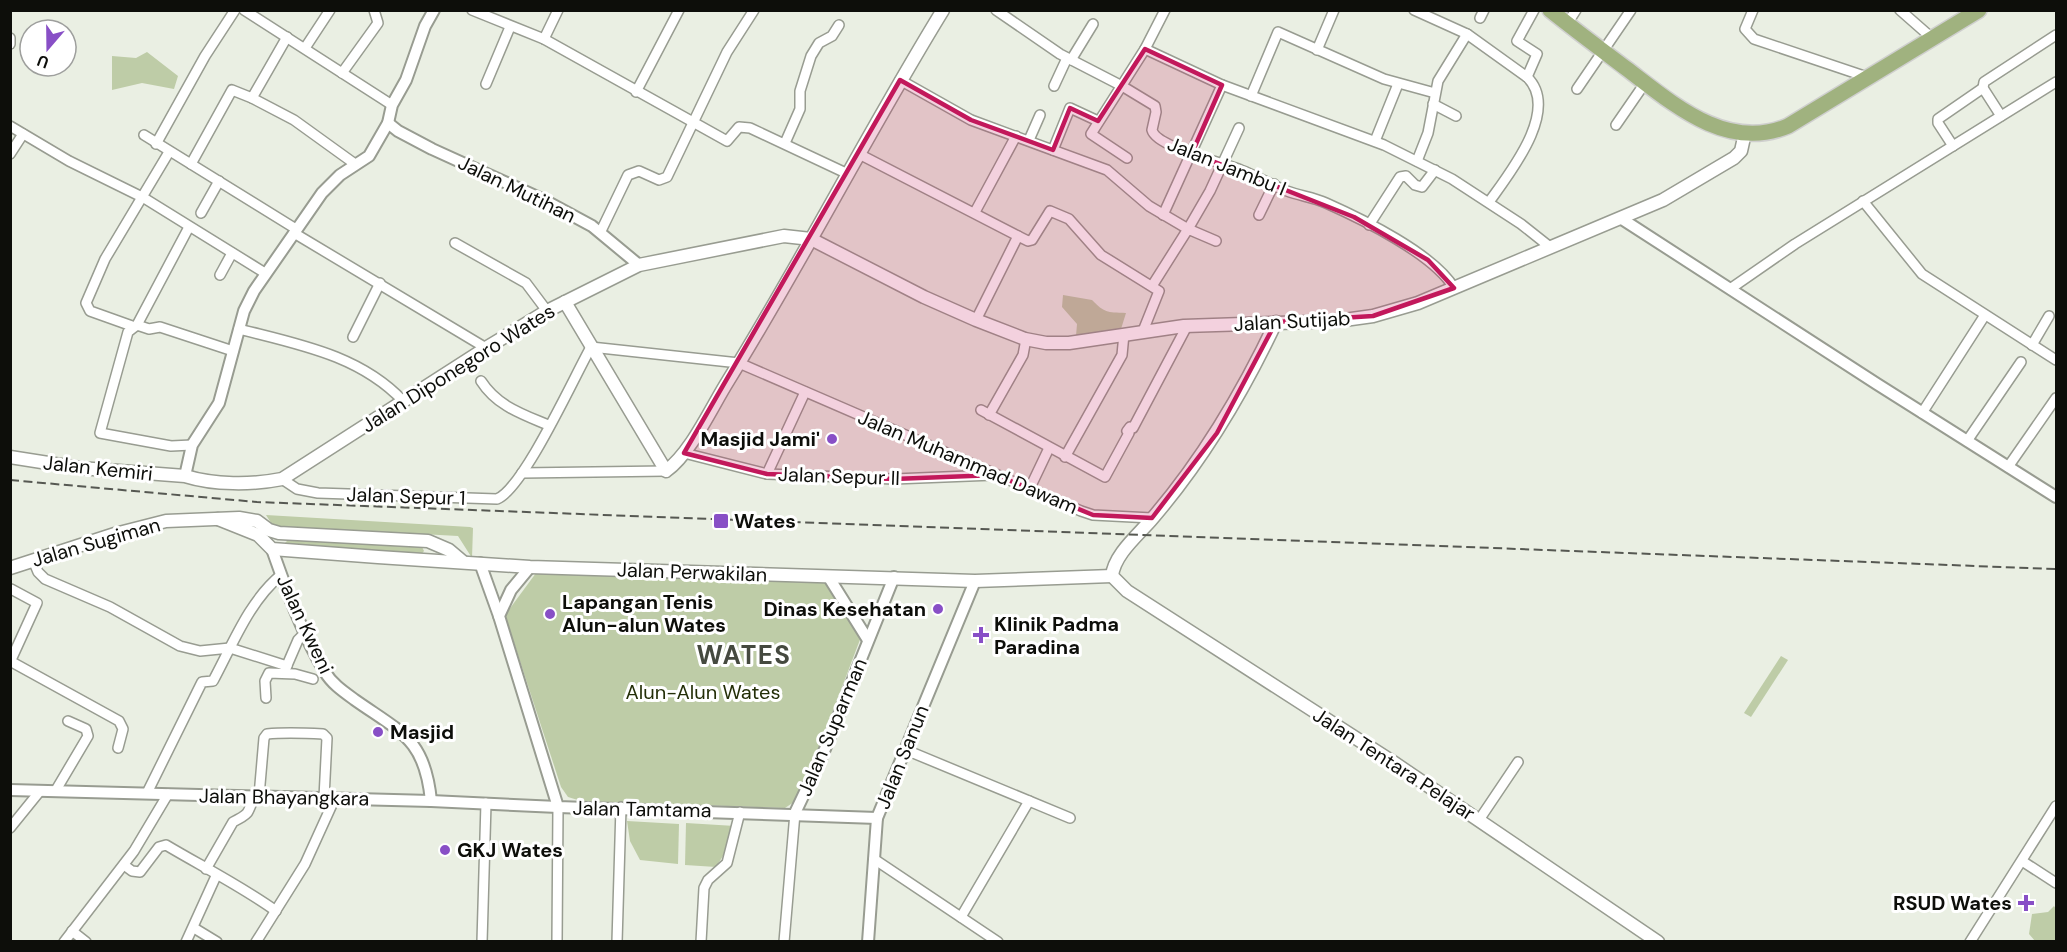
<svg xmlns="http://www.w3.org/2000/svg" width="2067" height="952" font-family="'DM Sans',sans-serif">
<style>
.green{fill:#becca7}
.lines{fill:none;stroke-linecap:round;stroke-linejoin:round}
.minor-casing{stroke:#989c91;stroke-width:12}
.tertiary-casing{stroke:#989c91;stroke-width:14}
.secondary-casing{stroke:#989c91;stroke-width:15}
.trunk-casing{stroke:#cfcfce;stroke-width:18}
.minor{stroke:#fff;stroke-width:9}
.tertiary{stroke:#fff;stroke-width:10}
.secondary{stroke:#fff;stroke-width:12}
.trunk{stroke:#a0b27f;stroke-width:15}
.rail{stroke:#565852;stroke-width:2;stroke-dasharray:9 4.5;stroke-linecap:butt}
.marked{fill:#c2185b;fill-opacity:0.2;stroke:#c2185b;stroke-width:4.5;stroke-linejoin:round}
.poi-dot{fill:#884fc6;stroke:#fff;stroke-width:2}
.labels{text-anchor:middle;stroke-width:6;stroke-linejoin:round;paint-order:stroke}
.street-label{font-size:20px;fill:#0d0e0a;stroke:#fff}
.poi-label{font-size:20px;font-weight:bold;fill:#0d0e0a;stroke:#fff;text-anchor:start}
.park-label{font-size:20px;fill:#232e07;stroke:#fff}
.district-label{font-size:26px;font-weight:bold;letter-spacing:1.5px;fill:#45493f;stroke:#fff}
</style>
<rect width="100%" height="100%" fill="#eaefe3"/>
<g class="green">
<path d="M 147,52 L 178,76 L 174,89 L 142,83 L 112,90 L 112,56 L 136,58 Z"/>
<path d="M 1063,295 L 1092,300 C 1105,313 1106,312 1126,313 L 1121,329 L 1076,336 L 1077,324 L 1062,307 Z"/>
<path d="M 266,515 L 470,527 L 473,528 L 472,558 L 458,536 L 273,526 Z"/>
<path d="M 289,539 L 421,545 L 424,551 L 420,556 L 288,548 L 284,544 Z"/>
<path d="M 536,573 L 825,583 L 861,637 L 800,798 L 785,808 L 581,801 L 568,797 L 561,787 L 505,615 Z"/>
<path d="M 1781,656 L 1788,660 L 1751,717 L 1744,713 Z"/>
<path d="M 627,821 L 679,824 L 678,864 L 640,860 L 630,841 Z"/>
<path d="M 686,823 L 735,826 L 728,848 L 716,867 L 685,865 Z"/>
<path d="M 2054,906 L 2056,909 L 2056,941 L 2035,941 L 2029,934 L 2032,914 L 2048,912 Z"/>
</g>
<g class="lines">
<defs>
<g id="minor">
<path d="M 244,10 L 392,105"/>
<path d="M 472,10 L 544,39 L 727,141 L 739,127 L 750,128 L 848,174"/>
<path d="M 996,10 L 1060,54 L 1122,86 L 1155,106 L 1156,112 L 1152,130 C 1156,147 1224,163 1241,170 C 1257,176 1271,185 1287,191 C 1300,196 1313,197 1326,203 C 1362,219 1434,254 1454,288"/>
<path d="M 1414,10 L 1467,34"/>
<path d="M 1753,10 L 1745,29 L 1754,39 L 1870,78"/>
<path d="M 1900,10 L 1933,39"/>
<path d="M 1480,18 L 1484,10"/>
<path d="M 1567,24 L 1576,10"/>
<path d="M 10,38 L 10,44"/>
<path d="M 544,39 L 558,10"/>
<path d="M 305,48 L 330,10"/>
<path d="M 1145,49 L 1165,10"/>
<path d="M 1317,50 L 1334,10"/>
<path d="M 1071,60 L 1093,24"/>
<path d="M 342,73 L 378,23 L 374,10"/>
<path d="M 1527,77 L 1537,54 L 1517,41 L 1534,10"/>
<path d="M 900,80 L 971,120 L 1107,170 L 1149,206 L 1188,229 L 1210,191 L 1239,128"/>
<path d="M 486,84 L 510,27"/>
<path d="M 1054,86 L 1067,58"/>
<path d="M 1577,89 L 1631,10"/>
<path d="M 636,92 L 679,10"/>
<path d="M 1251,96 L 1278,32 L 1384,79 L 1435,93"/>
<path d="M 252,98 L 294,120 L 355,164"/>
<path d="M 1433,104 L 1456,116"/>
<path d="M 2001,116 L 1983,88 L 1984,82 L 2056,35"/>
<path d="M 1616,125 L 1645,83"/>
<path d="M 10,126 L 69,161 L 144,198 L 265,273"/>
<path d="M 144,135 L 296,229"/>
<path d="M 1029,140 L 1040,115"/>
<path d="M 1375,141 L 1398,84"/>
<path d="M 785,143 L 800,109 L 800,91 L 811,56 L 819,43 L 832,36 L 839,25"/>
<path d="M 156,144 L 205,56 L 235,10"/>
<path d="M 1953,146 L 1938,123 L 1938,119 L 1983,88"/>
<path d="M 1053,150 L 1070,108 L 1098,121"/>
<path d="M 10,154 L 23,134"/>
<path d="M 859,154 L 1018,236 L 976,320"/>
<path d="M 1127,158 L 1091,134 L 1145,49 L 1222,85 L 1384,145 L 1452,179 L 1521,224 L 1550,247"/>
<path d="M 1417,161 L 1428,133 L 1438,81 L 1467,34 L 1527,77 C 1561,110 1509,174 1489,202"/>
<path d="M 191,164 L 232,90 L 252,98 L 287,37"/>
<path d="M 1863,201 L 1922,274 L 2056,360"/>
<path d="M 975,212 L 1016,136"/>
<path d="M 201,213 L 219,181"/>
<path d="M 1163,215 L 1222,85"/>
<path d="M 1259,215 L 1274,184"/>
<path d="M 1369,225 L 1400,177 L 1406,176 L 1415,185 L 1422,187 L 1435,170"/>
<path d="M 601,231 L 628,175 L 639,171 L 659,180 L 667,177 L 727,52 L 754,10"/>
<path d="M 294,233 L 486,348"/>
<path d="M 1018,236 L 1028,241 L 1032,240 L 1050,211 L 1069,219 L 1101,255 L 1159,291 L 1143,331"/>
<path d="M 455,243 L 526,283 L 547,311"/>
<path d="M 220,275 L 232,253"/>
<path d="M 1152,286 L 1188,229 L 1216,241"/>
<path d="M 1730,289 L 1795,244 L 2056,82"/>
<path d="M 137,325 L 189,227"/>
<path d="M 132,326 L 90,311 L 86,303 L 105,259 L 169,152"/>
<path d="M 239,329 C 297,344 360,355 403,401"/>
<path d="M 353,337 L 380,283"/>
<path d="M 2032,345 L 2049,316"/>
<path d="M 481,381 C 497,406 522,414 548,425"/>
<path d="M 981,410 L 1105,477 L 1129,433 L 1127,431 L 1130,427 L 1133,428 L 1187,326"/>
<path d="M 1922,413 L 1985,315"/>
<path d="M 989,415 L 1023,355 L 1026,339"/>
<path d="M 1967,441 L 2021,362"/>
<path d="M 192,445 L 171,446 L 100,433 L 128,332 L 137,325 L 149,329 L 160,327 L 233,351"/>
<path d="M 684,453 L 767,474 L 894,479 L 994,475"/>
<path d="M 1065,457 L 1122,355 L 1124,334"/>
<path d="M 2008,467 L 2056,398"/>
<path d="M 522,473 L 666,471"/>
<path d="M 767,474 L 805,392"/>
<path d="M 282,479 L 297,489 L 318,493 L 497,499 C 524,488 574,377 591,347 L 739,363 L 1081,511 L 1093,515 L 1152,518"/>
<path d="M 1029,490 L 1049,448"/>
<path d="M 33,560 L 38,572 L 45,579 L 110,607 L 180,646 L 200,651 L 230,648 L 287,666"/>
<path d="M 11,589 L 37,603 L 11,660"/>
<path d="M 10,661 L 119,721 L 123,729 L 118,748"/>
<path d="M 285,670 L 298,640 L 306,632"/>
<path d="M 266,698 L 265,681 L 269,673 L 295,674 L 313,679"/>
<path d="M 906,750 L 1070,818"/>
<path d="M 56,790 L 88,736 L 86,729 L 68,721"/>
<path d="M 147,793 L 200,686 L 202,682 L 213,681 C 232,646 249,601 281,575"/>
<path d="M 259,796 L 264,738 L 267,734 C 286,732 305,733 323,734 L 327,738 L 324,798"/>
<path d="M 1479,820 L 1518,762"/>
<path d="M 10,828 L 40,791"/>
<path d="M 874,859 L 998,942"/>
<path d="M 2022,861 L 2056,883"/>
<path d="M 124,865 L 132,871 L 140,872 L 159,847 L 166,845 C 203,867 241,886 276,911"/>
<path d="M 206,869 L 233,822 C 249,814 248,814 254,796"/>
<path d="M 961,917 L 1029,801"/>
<path d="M 194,928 L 217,942"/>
<path d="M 72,931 L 86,942"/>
<path d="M 64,942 L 134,851 L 168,794"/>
<path d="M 186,942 L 216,876"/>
<path d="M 256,942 L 305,864 L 335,798"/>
<path d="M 482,942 L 486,803"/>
<path d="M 557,942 L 558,807"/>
<path d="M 617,942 L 621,807"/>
<path d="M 701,942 L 704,888 L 708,880 L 727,863 L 740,812"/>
<path d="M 784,942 L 795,813"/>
<path d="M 1970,942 L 2056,806"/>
</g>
<g id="tertiary">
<path d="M 388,123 L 398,131 L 432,149 L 542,199 L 592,226 L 639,265"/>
<path d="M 1622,219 L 1877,384 L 2056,497"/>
<path d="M 185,476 L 192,445 L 219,403 L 244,311 L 254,291 L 322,193 L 340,175 L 369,156 L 388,123 L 392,105 L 406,80 L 425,26 L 434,10"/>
<path d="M 272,549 C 286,589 303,636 325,672 C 332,684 344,692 355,700 C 402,733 425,739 431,801"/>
<path d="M 480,563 L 499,616"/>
<path d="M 530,567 L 511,590 L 499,616 L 558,807 L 877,818"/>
<path d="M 828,576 L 868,640"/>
<path d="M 10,790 L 431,801 L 558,807"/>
<path d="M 795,813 L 823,754 L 894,577"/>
<path d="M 868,942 L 877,818 L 975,581"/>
</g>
<g id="secondary">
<path d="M 565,302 L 666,471 C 691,453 711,408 728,381 C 803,260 868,132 943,10"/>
<path d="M 1276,322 C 1242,394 1203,460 1151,520 C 1137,536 1114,555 1112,576 L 1127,591 L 1393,762 L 1658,942"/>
<path d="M 10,457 L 80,468 L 185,476 C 214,485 252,485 282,479 L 486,348 L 547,311 L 639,265 L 784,236 L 811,239 L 924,297 L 976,320 L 1025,339 L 1046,343 L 1069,343 L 1184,326 L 1337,321 L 1373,316 L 1418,303 L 1663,200 L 1734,158 L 1741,151 L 1745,133"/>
<path d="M 218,519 L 258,535 L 272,549 L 378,557 L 530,567 L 975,581 L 1112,576"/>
<path d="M 10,568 L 115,534 L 166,521 L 239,518 L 257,521 L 269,530 L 279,533 L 428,541 L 449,550 L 462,561"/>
</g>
<path id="trunk" d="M 1550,10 C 1576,31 1602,50 1627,69 C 1673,104 1727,152 1788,126 L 1979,10"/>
</defs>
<use href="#minor" class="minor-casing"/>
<use href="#tertiary" class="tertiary-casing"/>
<use href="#secondary" class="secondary-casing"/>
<use href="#trunk" class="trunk-casing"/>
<use href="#minor" class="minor"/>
<use href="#tertiary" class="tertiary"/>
<use href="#secondary" class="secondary"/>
<use href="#trunk" class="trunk"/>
<path class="rail" d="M 10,480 L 257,502 L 2056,569"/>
</g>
<path class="marked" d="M 1145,49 L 1222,85 L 1192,153 L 1354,217 L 1428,260 L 1454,288 L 1373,316 L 1276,322 L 1217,433 L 1152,518 L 1093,515 L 996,475 L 894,479 L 767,474 L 684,453 L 900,80 L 971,120 L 1053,150 L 1070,108 L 1098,121 Z"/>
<g class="poi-dot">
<circle cx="832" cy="439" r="6"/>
<rect x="713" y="513" width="16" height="16" rx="3"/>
<circle cx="938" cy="609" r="6"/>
<circle cx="550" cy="614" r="6"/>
<path d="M978 626h6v6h6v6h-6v6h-6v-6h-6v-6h6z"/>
<circle cx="378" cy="732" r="6"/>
<circle cx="445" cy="850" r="6"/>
<path d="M2023 894h6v6h6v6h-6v6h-6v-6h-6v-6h6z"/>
</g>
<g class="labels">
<g class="street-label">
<text transform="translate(1227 166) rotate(22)" y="7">Jalan Jambu I</text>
<text transform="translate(517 189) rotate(26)" y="7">Jalan Mutihan</text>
<text transform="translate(1292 321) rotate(-3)" y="7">Jalan Sutijab</text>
<text transform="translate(458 368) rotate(-32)" y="7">Jalan Diponegoro Wates</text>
<text transform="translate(968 462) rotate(23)" y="7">Jalan Muhammad Dawam</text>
<text transform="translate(98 468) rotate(6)" y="7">Jalan Kemiri</text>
<text transform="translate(839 476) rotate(2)" y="7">Jalan Sepur II</text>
<text transform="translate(406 496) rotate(2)" y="7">Jalan Sepur 1</text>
<text transform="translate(96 542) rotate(-16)" y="7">Jalan Sugiman</text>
<text transform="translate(692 572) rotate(2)" y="7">Jalan Perwakilan</text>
<text transform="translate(305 624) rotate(65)" y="7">Jalan Kweni</text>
<text transform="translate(832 727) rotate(-67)" y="7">Jalan Suparman</text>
<text transform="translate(902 757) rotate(-68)" y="7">Jalan Sanun</text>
<text transform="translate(1394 764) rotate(33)" y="7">Jalan Tentara Pelajar</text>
<text transform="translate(284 797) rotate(1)" y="7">Jalan Bhayangkara</text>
<text transform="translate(642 809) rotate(1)" y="7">Jalan Tamtama</text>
</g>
<g class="poi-label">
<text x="820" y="446" text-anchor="end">Masjid Jami'</text>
<text x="734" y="528">Wates</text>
<text x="562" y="609">Lapangan Tenis<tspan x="562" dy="23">Alun-alun Wates</tspan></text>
<text x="926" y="616" text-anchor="end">Dinas Kesehatan</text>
<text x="994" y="631">Klinik Padma<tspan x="994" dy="23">Paradina</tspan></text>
<text x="390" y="739">Masjid</text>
<text x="457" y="857">GKJ Wates</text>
<text x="2012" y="910" text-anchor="end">RSUD Wates</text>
</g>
<g class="park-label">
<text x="703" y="699">Alun-Alun Wates</text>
</g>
<g class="district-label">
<text x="744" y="664">WATES</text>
</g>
</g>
<rect width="2067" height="952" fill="none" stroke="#0d0e0a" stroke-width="24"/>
<g transform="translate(48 48) rotate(200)"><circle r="28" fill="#ffffff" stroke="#9e9f9d" stroke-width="1.5"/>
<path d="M0-4.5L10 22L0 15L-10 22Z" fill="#884fc6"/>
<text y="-9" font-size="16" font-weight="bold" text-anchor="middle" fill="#0d0e0a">U</text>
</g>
</svg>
